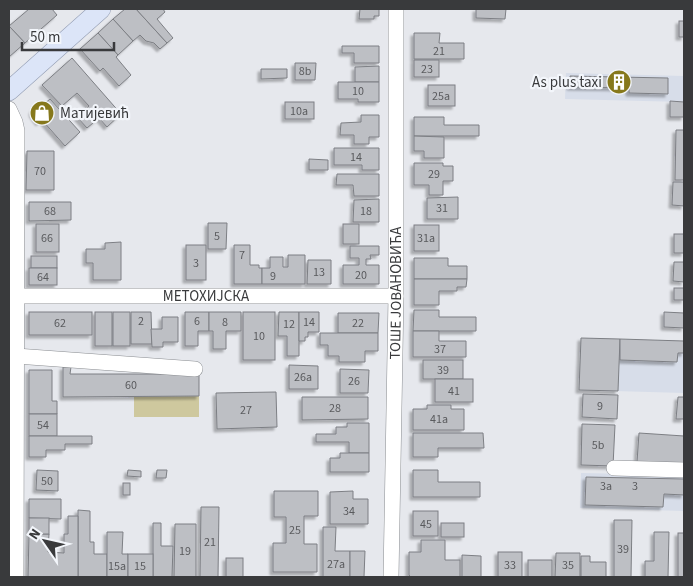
<svg xmlns="http://www.w3.org/2000/svg" width="693" height="586" font-family="'Source Sans 3',sans-serif">
<style>
.built{fill:#d7dde9}
.green{fill:#cec89e}
.building{fill:#bdbfc4;stroke:#7d7f84;filter:url(#shadow)}
.lines{fill:none;stroke-linecap:round;stroke-linejoin:round}
.minor-casing{stroke:#8a8d91;stroke-width:16}
.major-casing{stroke:#939db3;stroke-width:20}
.minor{stroke:#fff;stroke-width:15}
.major{stroke:#dce5f8;stroke-width:19}
.labels{text-anchor:middle;stroke-width:4.5;stroke-linejoin:round;paint-order:stroke}
.number-label{font-size:12px;fill:#5a5b5e}
.poi-label{font-size:15px;fill:#393a3c;stroke:#f3f6fb;text-anchor:end}
.street-label{font-size:15px;fill:#393a3c;stroke:#f3f6fb}
</style>
<defs>
<filter id="shadow"><feDropShadow dx="-3" dy="3" stdDeviation="1" flood-color="#0004"/></filter>
</defs>
<rect width="100%" height="100%" fill="#e6e8ed"/>
<g class="built">
<path d="M 566,73 L 684,76 L 684,102 L 565,99 Z"/>
<path d="M 581,338 L 684,341 L 684,393 L 579,390 Z"/>
<path d="M 581,473 L 684,475 L 684,511 L 580,508 Z"/>
</g>
<rect class="green" x="134" y="396" width="65" height="21"/>
<g class="building">
<path d="M 29,9 L 52,9 L 57,15 L 25,43 L 9,26 Z"/>
<path d="M 125,9 L 136,9 L 167,43 L 160,49 L 154,43 L 146,41 L 140,35 L 133,41 L 113,19 Z"/>
<path d="M 136,9 L 163,9 L 165,12 L 157,19 L 173,38 L 167,43 Z"/>
<path d="M 360,9 L 379,9 L 379,16 L 374,16 L 374,19 L 359,19 Z"/>
<path d="M 476,9 L 506,9 L 505,19 L 476,18 Z"/>
<path d="M 113,19 L 133,41 L 118,55 L 98,33 Z"/>
<rect x="679" y="21" width="5" height="16"/>
<path d="M 9,26 L 25,43 L 9,57 Z"/>
<path d="M 98,33 L 118,55 L 116,57 L 131,75 L 119,86 L 103,68 L 100,71 L 80,49 Z"/>
<path d="M 414,33 L 440,33 L 439,43 L 464,43 L 464,59 L 414,59 Z"/>
<path d="M 342,46 L 379,46 L 379,63 L 354,63 L 354,53 L 342,53 Z"/>
<path d="M 72,58 L 121,114 L 107,127 L 99,118 L 87,128 L 77,117 L 89,106 L 77,93 L 62,106 L 42,85 Z"/>
<rect x="414" y="60" width="25" height="17"/>
<path d="M 295,63 L 316,63 L 315,80 L 295,80 Z"/>
<path d="M 379,66 L 379,82 L 355,82 L 355,67 Z"/>
<path d="M 261,69 L 287,69 L 287,78 L 261,79 Z"/>
<path d="M 570,76 L 668,78 L 668,94 L 629,93 L 629,88 L 570,87 Z"/>
<path d="M 338,82 L 379,82 L 379,102 L 358,102 L 358,99 L 338,99 Z"/>
<rect x="428" y="85" width="27" height="21"/>
<path d="M 50,99 L 80,132 L 65,146 L 42,120 L 39,123 L 33,115 L 32,112 L 35,106 L 40,102 L 43,105 Z"/>
<path d="M 670,101 L 684,102 L 684,117 L 670,117 Z"/>
<rect x="285" y="102" width="29" height="17"/>
<path d="M 361,115 L 379,115 L 379,137 L 369,137 L 369,144 L 354,144 L 354,135 L 340,135 L 341,123 L 361,122 Z"/>
<path d="M 414,117 L 444,117 L 444,125 L 479,125 L 479,136 L 414,136 Z"/>
<path d="M 676,130 L 684,130 L 684,180 L 675,180 Z"/>
<path d="M 414,136 L 444,137 L 444,158 L 424,158 L 424,151 L 414,151 Z"/>
<path d="M 334,148 L 379,148 L 379,170 L 362,170 L 362,165 L 334,165 Z"/>
<path d="M 27,151 L 54,151 L 54,190 L 26,190 Z"/>
<path d="M 309,159 L 328,160 L 328,170 L 309,170 Z"/>
<path d="M 414,163 L 443,163 L 443,166 L 453,166 L 453,181 L 443,181 L 443,195 L 429,195 L 429,185 L 414,185 Z"/>
<path d="M 337,174 L 379,174 L 379,196 L 354,196 L 353,185 L 336,185 Z"/>
<path d="M 673,182 L 684,182 L 684,206 L 672,205 Z"/>
<path d="M 458,197 L 458,219 L 427,219 L 427,198 Z"/>
<path d="M 379,199 L 379,222 L 353,222 L 354,200 Z"/>
<path d="M 29,202 L 71,202 L 71,220 L 29,221 Z"/>
<path d="M 208,223 L 227,223 L 226,249 L 208,249 Z"/>
<rect x="36" y="224" width="23" height="28"/>
<rect x="343" y="224" width="16" height="20"/>
<rect x="414" y="225" width="25" height="26"/>
<rect x="674" y="234" width="10" height="19"/>
<path d="M 121,242 L 121,280 L 93,280 L 93,263 L 86,263 L 86,249 L 105,249 L 105,243 Z"/>
<rect x="186" y="245" width="20" height="35"/>
<path d="M 234,245 L 250,245 L 250,265 L 259,265 L 259,268 L 262,268 L 262,284 L 234,284 Z"/>
<path d="M 350,246 L 379,246 L 379,255 L 370,255 L 371,259 L 366,259 L 366,265 L 379,265 L 379,284 L 343,284 L 343,265 L 359,265 L 359,258 L 350,258 Z"/>
<path d="M 288,255 L 305,255 L 305,284 L 262,284 L 262,268 L 270,268 L 270,257 L 283,257 L 283,267 L 288,267 Z"/>
<rect x="31" y="256" width="26" height="12"/>
<path d="M 414,258 L 448,258 L 448,266 L 467,266 L 467,279 L 414,279 Z"/>
<path d="M 308,260 L 331,260 L 331,284 L 307,284 Z"/>
<path d="M 674,262 L 684,262 L 684,282 L 673,281 Z"/>
<rect x="29" y="268" width="28" height="17"/>
<path d="M 414,279 L 467,279 L 466,287 L 457,287 L 457,291 L 439,291 L 439,305 L 414,305 Z"/>
<rect x="674" y="288" width="10" height="12"/>
<path d="M 414,310 L 439,310 L 439,317 L 476,317 L 476,331 L 413,331 Z"/>
<rect x="29" y="312" width="63" height="23"/>
<rect x="95" y="312" width="17" height="34"/>
<rect x="113" y="312" width="17" height="34"/>
<path d="M 131,312 L 151,312 L 152,344 L 131,344 Z"/>
<path d="M 185,312 L 209,312 L 209,331 L 198,331 L 198,346 L 185,346 Z"/>
<path d="M 209,312 L 241,312 L 241,331 L 226,331 L 226,349 L 213,349 L 213,331 L 209,331 Z"/>
<rect x="243" y="312" width="32" height="48"/>
<path d="M 279,312 L 299,312 L 299,356 L 287,356 L 287,336 L 278,336 Z"/>
<path d="M 299,312 L 319,312 L 319,332 L 308,332 L 308,337 L 305,337 L 305,341 L 299,341 Z"/>
<path d="M 664,312 L 684,313 L 684,328 L 664,327 Z"/>
<path d="M 338,313 L 379,313 L 378,333 L 338,333 Z"/>
<path d="M 162,317 L 178,317 L 178,342 L 163,342 L 163,347 L 152,347 L 151,329 L 162,329 Z"/>
<path d="M 413,331 L 439,331 L 439,341 L 466,341 L 466,357 L 413,357 Z"/>
<path d="M 320,333 L 378,333 L 378,351 L 365,351 L 365,362 L 339,362 L 339,356 L 328,356 L 328,345 L 320,345 Z"/>
<path d="M 581,338 L 620,339 L 618,391 L 579,390 Z"/>
<path d="M 620,339 L 684,341 L 684,353 L 678,353 L 677,362 L 620,360 Z"/>
<rect x="423" y="360" width="40" height="19"/>
<path d="M 289,365 L 318,366 L 318,389 L 289,389 Z"/>
<path d="M 63,367 L 71,367 L 70,374 L 199,374 L 199,396 L 63,397 Z"/>
<path d="M 340,369 L 369,370 L 368,393 L 340,393 Z"/>
<path d="M 29,370 L 52,370 L 52,401 L 57,401 L 57,414 L 29,414 Z"/>
<rect x="435" y="379" width="38" height="23"/>
<path d="M 276,392 L 277,427 L 217,429 L 216,393 Z"/>
<path d="M 583,394 L 618,395 L 617,419 L 582,417 Z"/>
<path d="M 302,397 L 368,397 L 368,419 L 302,420 Z"/>
<path d="M 678,397 L 684,397 L 684,419 L 676,419 Z"/>
<path d="M 427,405 L 451,405 L 451,409 L 464,409 L 464,430 L 413,430 L 413,409 L 427,409 Z"/>
<rect x="29" y="414" width="28" height="22"/>
<path d="M 347,423 L 369,423 L 369,453 L 349,453 L 349,442 L 316,442 L 316,434 L 336,434 L 336,427 L 347,427 Z"/>
<path d="M 582,424 L 615,425 L 613,466 L 581,465 Z"/>
<path d="M 413,433 L 483,433 L 484,448 L 438,448 L 438,457 L 413,457 Z"/>
<path d="M 639,433 L 684,436 L 684,464 L 637,462 Z"/>
<path d="M 29,436 L 92,436 L 92,444 L 65,444 L 65,450 L 46,450 L 46,457 L 29,457 Z"/>
<path d="M 340,453 L 369,453 L 369,472 L 330,472 L 330,458 L 340,458 Z"/>
<path d="M 37,470 L 58,471 L 58,491 L 36,490 Z"/>
<path d="M 128,470 L 141,471 L 141,477 L 127,476 Z"/>
<path d="M 157,470 L 167,470 L 166,478 L 156,478 Z"/>
<path d="M 413,470 L 438,470 L 438,482 L 480,482 L 480,497 L 413,497 Z"/>
<path d="M 586,477 L 684,479 L 684,495 L 664,494 L 663,507 L 585,505 Z"/>
<rect x="123" y="483" width="7" height="12"/>
<path d="M 274,491 L 318,491 L 318,516 L 304,516 L 304,544 L 317,544 L 317,572 L 273,572 L 273,543 L 286,543 L 286,517 L 274,517 Z"/>
<path d="M 353,491 L 353,499 L 368,499 L 368,524 L 330,524 L 330,492 Z"/>
<path d="M 29,499 L 61,499 L 61,519 L 29,518 Z"/>
<path d="M 201,507 L 219,507 L 218,577 L 200,577 Z"/>
<path d="M 78,510 L 90,511 L 90,542 L 94,542 L 94,554 L 107,554 L 107,577 L 78,577 Z"/>
<rect x="413" y="511" width="25" height="25"/>
<path d="M 68,516 L 78,516 L 78,577 L 28,577 L 29,534 L 49,534 L 48,552 L 64,553 L 64,534 L 68,534 Z"/>
<rect x="29" y="518" width="20" height="16"/>
<path d="M 614,520 L 632,520 L 631,577 L 614,577 Z"/>
<path d="M 153,523 L 161,523 L 161,546 L 173,546 L 172,577 L 153,577 Z"/>
<rect x="441" y="523" width="23" height="14"/>
<path d="M 175,524 L 196,524 L 196,577 L 174,577 Z"/>
<path d="M 323,527 L 336,527 L 335,551 L 350,551 L 350,577 L 323,577 Z"/>
<path d="M 107,532 L 123,532 L 122,554 L 128,554 L 128,577 L 107,577 Z"/>
<path d="M 654,532 L 669,532 L 668,577 L 645,577 L 645,561 L 654,561 Z"/>
<rect x="678" y="533" width="6" height="44"/>
<path d="M 421,540 L 445,540 L 445,560 L 460,560 L 460,577 L 411,577 L 409,575 L 409,552 L 421,552 Z"/>
<path d="M 350,551 L 365,551 L 364,577 L 350,577 Z"/>
<rect x="498" y="552" width="24" height="25"/>
<path d="M 556,553 L 580,553 L 580,577 L 555,577 Z"/>
<rect x="128" y="554" width="25" height="23"/>
<path d="M 462,555 L 481,556 L 481,577 L 462,577 Z"/>
<path d="M 581,556 L 590,556 L 590,562 L 606,562 L 606,577 L 581,577 Z"/>
<rect x="226" y="558" width="17" height="19"/>
<rect x="528" y="560" width="24" height="17"/>
</g>
<g class="lines">
<defs>
<g id="minor">
<path d="M 9,109 L 15,122 L 17,131 L 16,577"/>
<path id="s1" d="M 17,296 L 396,296"/>
<path d="M 16,356 L 195,369"/>
<path d="M 614,468 L 684,470"/>
<path id="s2" d="M 391,577 L 396,296 L 396,9"/>
</g>
<path id="major" d="M 9,91 L 101,9"/>
</defs>
<use href="#minor" class="minor-casing"/>
<use href="#major" class="major-casing"/>
<use href="#minor" class="minor"/>
<use href="#major" class="major"/>
</g>
<defs>
<symbol id="building-disc" viewBox="-11 -11 22 22"><circle r="9.5" fill="#86781c" stroke="#f3f6fb"/><path d="M-4-6H4V6H1V3H-1V6H-4ZM-2.5-4.3h1.7v1.8h-1.7ZM.8-4.3h1.7v1.8H.8ZM-2.5-1h1.7V.8h-1.7ZM.8-1h1.7V.8H.8Z" fill="#fff"/></symbol>
<symbol id="shop-disc" viewBox="-11 -11 22 22"><circle r="9.5" fill="#86781c" stroke="#f3f6fb"/><path d="M-5-2.5h2.3a2.7 3.5 0 0 1 5.4 0H5L5.5 6h-11ZM-1.5-2.5h3a1.5 2.3 0 0 0-3 0Z" fill="#fff"/></symbol>
</defs>
<g fill-rule="evenodd">
<use href="#building-disc" x="605" y="68" width="28" height="28"/>
<use href="#shop-disc" x="28" y="99" width="28" height="28"/>
</g>
<g class="labels">
<g class="number-label">
<text x="439" y="55">21</text>
<text x="427" y="73">23</text>
<text x="305" y="75">8b</text>
<text x="358" y="95">10</text>
<text x="441" y="100">25a</text>
<text x="299" y="115">10a</text>
<text x="356" y="161">14</text>
<text x="40" y="175">70</text>
<text x="434" y="178">29</text>
<text x="442" y="212">31</text>
<text x="50" y="215">68</text>
<text x="366" y="215">18</text>
<text x="217" y="240">5</text>
<text x="47" y="242">66</text>
<text x="426" y="242">31a</text>
<text x="242" y="259">7</text>
<text x="196" y="267">3</text>
<text x="319" y="276">13</text>
<text x="361" y="279">20</text>
<text x="273" y="280">9</text>
<text x="43" y="281">64</text>
<text x="141" y="325">2</text>
<text x="197" y="325">6</text>
<text x="225" y="326">8</text>
<text x="309" y="326">14</text>
<text x="60" y="327">62</text>
<text x="358" y="327">22</text>
<text x="289" y="328">12</text>
<text x="259" y="340">10</text>
<text x="440" y="353">37</text>
<text x="443" y="374">39</text>
<text x="303" y="381">26a</text>
<text x="354" y="385">26</text>
<text x="131" y="389">60</text>
<text x="454" y="395">41</text>
<text x="600" y="410">9</text>
<text x="335" y="412">28</text>
<text x="246" y="414">27</text>
<text x="439" y="423">41a</text>
<text x="43" y="429">54</text>
<text x="598" y="449">5b</text>
<text x="47" y="485">50</text>
<text x="606" y="490">3a</text>
<text x="635" y="490">3</text>
<text x="349" y="515">34</text>
<text x="426" y="528">45</text>
<text x="295" y="534">25</text>
<text x="210" y="546">21</text>
<text x="623" y="553">39</text>
<text x="185" y="555">19</text>
<text x="336" y="568">27a</text>
<text x="510" y="569">33</text>
<text x="568" y="569">35</text>
<text x="117" y="570">15a</text>
<text x="140" y="570">15</text>
</g>
<g class="poi-label">
<text x="602" y="87">As plus taxi</text>
<text x="60" y="118" text-anchor="start">Матијевић</text>
</g>
<g class="street-label">
<text dy="5" stroke="none"><textPath href="#s2" startOffset="284">ТОШЕ ЈОВАНОВИЋА</textPath></text>
<text dy="5" stroke="none"><textPath href="#s1" startOffset="189">МЕТОХИЈСКА</textPath></text>
</g>
</g>
<rect width="693" height="586" fill="none" stroke="#393a3c" stroke-width="20"/>
<g transform="translate(45 541) rotate(304)" stroke="#f3f6fb" stroke-width="4" paint-order="stroke">
<path d="M0-4L9 19L0 12L-9 19Z" fill="#393a3c"/>
<text y="-8" font-size="14" font-weight="bold" text-anchor="middle" fill="#393a3c">N</text>
</g>
<path d="M22 42v8h92v-8" fill="none" stroke="#393a3c" stroke-width="2.5"/>
<text x="30" y="42" font-size="15" fill="#393a3c" stroke="#f3f6fb" stroke-width="4" paint-order="stroke">50 m</text>
</svg>
